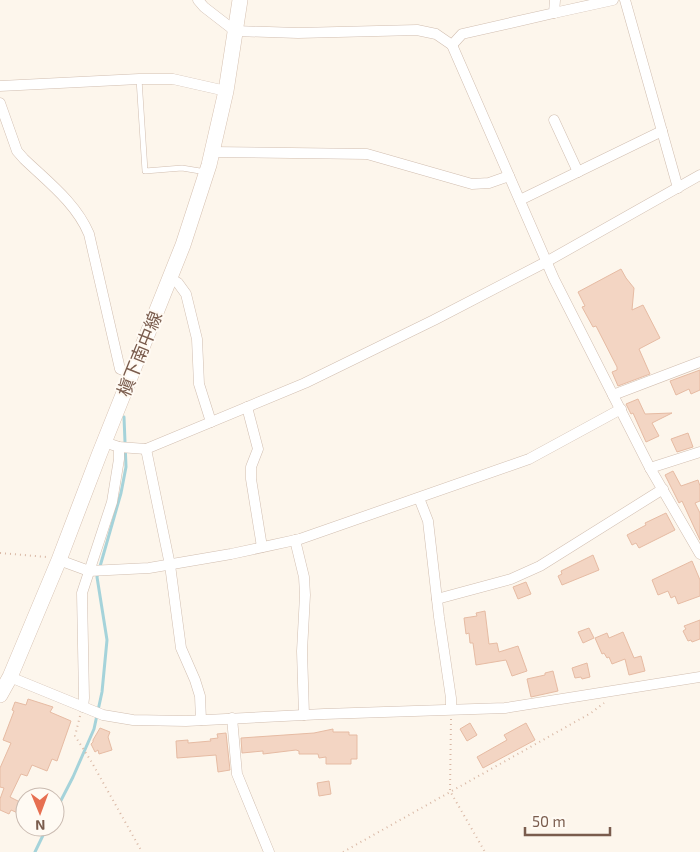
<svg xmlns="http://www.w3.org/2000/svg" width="700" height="852" font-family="'Exo 2','Noto Sans JP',sans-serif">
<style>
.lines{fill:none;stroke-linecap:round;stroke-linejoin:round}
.stream{stroke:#a5d3da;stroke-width:3}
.building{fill:#f3d5c3;stroke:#e6bba3}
.lane-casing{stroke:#d1beb0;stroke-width:6}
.street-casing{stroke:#d1beb0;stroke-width:11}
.secondary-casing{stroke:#d6c0b0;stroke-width:16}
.path{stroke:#d9b8a5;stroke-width:2;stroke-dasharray:1 4;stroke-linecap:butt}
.lane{stroke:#fff;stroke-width:5}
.street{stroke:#fff;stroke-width:10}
.secondary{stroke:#fff;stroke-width:15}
.labels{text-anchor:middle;stroke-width:4;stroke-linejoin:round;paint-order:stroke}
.street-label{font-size:18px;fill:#7a5c4d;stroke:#fffaf3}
</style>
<rect width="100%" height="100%" fill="#fdf6ec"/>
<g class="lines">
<g class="stream">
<path d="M 55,812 L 73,777 L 94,729 L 102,692 L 107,640 L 97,577 L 121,493 L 126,467 L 124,417"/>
<path d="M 35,852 L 47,827"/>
</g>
</g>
<g class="building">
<path d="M 621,269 L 626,278 L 634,288 L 632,310 L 643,305 L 660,338 L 639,349 L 650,374 L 618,386 L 612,372 L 617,370 L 617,367 L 596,326 L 593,327 L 582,307 L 585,306 L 578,292 Z"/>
<path d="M 700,370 L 700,390 L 691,394 L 689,389 L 676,395 L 670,381 Z"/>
<path d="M 638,399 L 645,414 L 672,413 L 652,423 L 659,436 L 646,442 L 633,413 L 631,414 L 626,404 Z"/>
<path d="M 688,433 L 693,447 L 677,452 L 671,439 Z"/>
<path d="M 673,471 L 681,486 L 698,480 L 700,486 L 700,501 L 695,503 L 700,513 L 700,540 L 682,501 L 679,503 L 665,475 Z"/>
<path d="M 666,513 L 675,530 L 639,548 L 636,543 L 632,545 L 627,535 L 646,525 L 645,523 Z"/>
<path d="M 593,555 L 599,570 L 562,585 L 558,576 L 562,574 L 561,571 Z"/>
<path d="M 692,561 L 700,580 L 700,596 L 678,604 L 675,596 L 671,598 L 668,591 L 658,595 L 652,580 Z"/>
<path d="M 526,582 L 531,594 L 518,599 L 513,587 Z"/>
<path d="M 485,611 L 489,644 L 497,643 L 499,652 L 518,646 L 527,671 L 512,676 L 506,660 L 476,665 L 473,643 L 470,643 L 469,633 L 466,634 L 464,618 L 477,616 L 476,613 Z"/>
<path d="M 700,620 L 700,639 L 692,642 L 691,640 L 688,641 L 683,631 L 686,629 L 684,626 Z"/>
<path d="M 589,628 L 594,638 L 583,643 L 578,632 Z"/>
<path d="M 623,632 L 634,658 L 641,656 L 645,671 L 629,675 L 625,659 L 612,664 L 609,657 L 607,658 L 604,653 L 602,654 L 595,638 L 607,633 L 609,638 Z"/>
<path d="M 587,663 L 590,677 L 582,679 L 581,677 L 575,678 L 572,668 Z"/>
<path d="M 553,671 L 558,691 L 531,697 L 527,679 L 545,675 L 545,673 Z"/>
<path d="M 28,699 L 53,707 L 50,712 L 71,721 L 57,761 L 52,759 L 47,771 L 32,765 L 27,776 L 21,774 L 10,797 L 24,804 L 20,814 L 11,810 L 9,814 L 0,810 L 0,799 L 4,788 L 0,787 L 0,768 L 11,743 L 3,740 L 14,711 L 12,710 L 15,702 L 26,705 Z"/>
<path d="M 470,723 L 477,735 L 467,741 L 460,729 Z"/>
<path d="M 526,723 L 535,740 L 483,768 L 477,757 L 507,740 L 504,735 Z"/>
<path d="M 100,728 L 110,732 L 108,737 L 112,750 L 99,754 L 98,750 L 95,752 L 91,744 L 93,742 L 93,740 Z"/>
<path d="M 333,729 L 333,732 L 349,732 L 349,735 L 357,735 L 357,759 L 351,759 L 351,764 L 326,764 L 326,757 L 319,758 L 318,754 L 299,754 L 299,751 L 296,750 L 263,754 L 263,751 L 242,753 L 241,738 L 314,733 Z"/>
<path d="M 226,733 L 230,770 L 218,772 L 216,755 L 177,758 L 176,741 L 188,740 L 188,743 L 211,741 L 210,739 L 218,738 L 217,734 Z"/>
<path d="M 329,781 L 331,794 L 319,796 L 317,783 Z"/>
</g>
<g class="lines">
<defs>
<path id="lane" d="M 139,79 L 145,171 L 182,168 L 206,172"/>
<g id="street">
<path d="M 198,0 L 204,7 L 235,31 L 298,33 L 417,30 L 436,34 L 452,45 L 554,279 L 650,468 L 700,554"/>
<path d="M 625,0 L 678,188"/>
<path d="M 554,13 L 613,0"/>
<path d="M 452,45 L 462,34 L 554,13 L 555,0"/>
<path d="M 0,86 L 139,79 L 173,79 L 226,91"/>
<path d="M 0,103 L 17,151 L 24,159 C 48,182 76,203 89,234 L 120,369 L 132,374"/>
<path d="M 554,120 L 578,172"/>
<path d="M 212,152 L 367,154 L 472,184 L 489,183 L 509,176"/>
<path d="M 520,200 L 662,131"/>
<path d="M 170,278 L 178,283 L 186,294 L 197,339 L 199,384 L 211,422"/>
<path d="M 613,395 L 700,362"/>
<path d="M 247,407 L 258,449 L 251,467 L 251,479 L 262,547"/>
<path d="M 104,442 L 119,447 L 146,449 L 305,383 L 434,320 L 546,262 L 700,175"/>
<path d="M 146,449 L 170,565 L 181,648 L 195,680 L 200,696 L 201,720"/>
<path d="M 650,468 L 700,452"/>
<path d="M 419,498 L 428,521 L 439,617 L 451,698 L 451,709"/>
<path d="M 295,540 L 304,577 L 305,595 L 302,651 L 304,715"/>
<path d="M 59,560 L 89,571 L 149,568 L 231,554 L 300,539 L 529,459 L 621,409"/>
<path d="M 437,599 L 511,579 L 540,566 L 663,489"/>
<path d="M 10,677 L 103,715 L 133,720 L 186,721 L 324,714 L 505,708 L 700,677"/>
<path d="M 83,707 L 84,698 L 82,593 L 112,502 L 119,459 L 119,447"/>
<path d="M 232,718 L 237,774 L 269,852"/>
</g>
<path id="secondary" d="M 0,695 L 10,677 L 59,560 L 99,455 L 183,245 L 209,165 L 226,91 L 240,0"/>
</defs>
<use href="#lane" class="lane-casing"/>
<use href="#street" class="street-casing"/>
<use href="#secondary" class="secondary-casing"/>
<g class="path">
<path d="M 0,553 L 47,557"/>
<path d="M 80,716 L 75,736 L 91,761 L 142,852"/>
<path d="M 451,719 L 450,791 L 485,852"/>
<path d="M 343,852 L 591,713 L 604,703"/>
</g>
<use href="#lane" class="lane"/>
<use href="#street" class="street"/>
<use href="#secondary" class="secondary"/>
</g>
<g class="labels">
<g class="street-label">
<text transform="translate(140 354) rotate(-68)" y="6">槇下南中線</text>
</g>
</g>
<g transform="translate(40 812) rotate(179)"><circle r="24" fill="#fffaf3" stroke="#cabbb1"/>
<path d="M0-4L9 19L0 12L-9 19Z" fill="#e76f51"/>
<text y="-8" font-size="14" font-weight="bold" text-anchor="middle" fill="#7a5c4d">N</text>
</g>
<path d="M525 827v8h85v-8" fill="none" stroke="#7a5c4d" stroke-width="2.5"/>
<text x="532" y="827" font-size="15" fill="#7a5c4d" stroke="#fffaf3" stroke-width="4" paint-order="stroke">50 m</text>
</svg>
